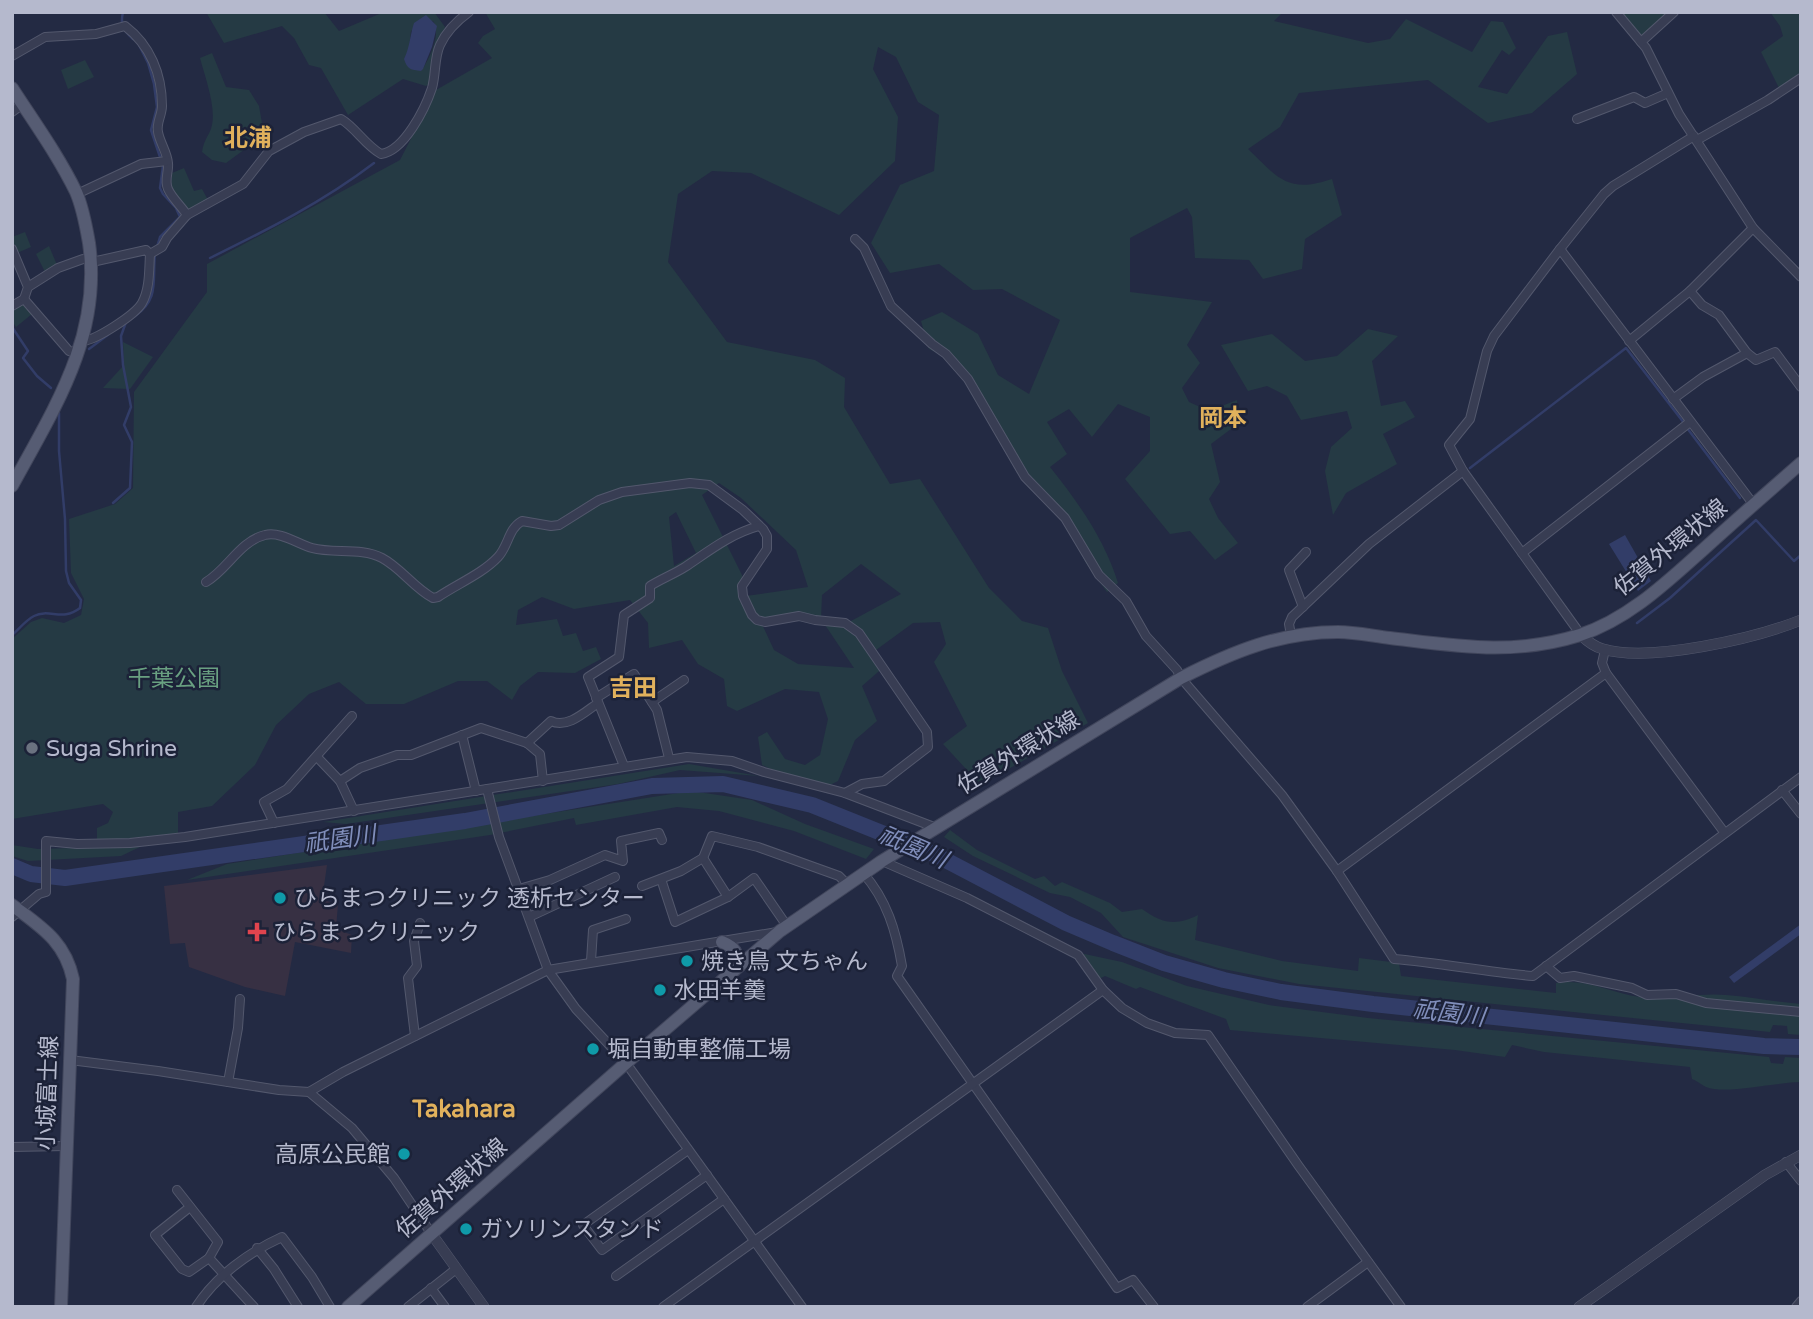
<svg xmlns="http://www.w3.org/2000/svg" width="1813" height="1319" font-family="'Varela Round','Noto Sans JP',sans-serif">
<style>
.medical{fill:#373043}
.green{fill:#253a44;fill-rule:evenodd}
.water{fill:#323d68}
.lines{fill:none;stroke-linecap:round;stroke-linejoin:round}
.stream{stroke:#323d68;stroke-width:2.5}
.river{stroke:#323d68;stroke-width:16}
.minor-casing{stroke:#53586d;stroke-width:10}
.tertiary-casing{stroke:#53586d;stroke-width:11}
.primary-casing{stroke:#41465c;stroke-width:14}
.minor{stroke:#383d53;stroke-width:8}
.tertiary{stroke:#383d53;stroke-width:10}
.primary{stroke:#565c73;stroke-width:12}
.worship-dot{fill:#6b7280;stroke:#1c2238;stroke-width:2.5}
.culture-dot{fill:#0f9aa8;stroke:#1c2238;stroke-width:2.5}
.health-dot{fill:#e0444e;stroke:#1c2238;stroke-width:2.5}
.labels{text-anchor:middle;stroke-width:5;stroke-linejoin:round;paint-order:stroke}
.street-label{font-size:23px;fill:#b5b9cd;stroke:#1c2238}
.park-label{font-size:23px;fill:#69a081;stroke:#1c2238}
.poi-label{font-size:23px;fill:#b5b9cd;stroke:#1c2238;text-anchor:start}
.neighbourhood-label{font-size:24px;font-weight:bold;fill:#e1b15c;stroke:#1c2238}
.water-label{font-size:24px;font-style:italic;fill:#808ebb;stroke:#1c2238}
</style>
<rect width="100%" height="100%" fill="#232a43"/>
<path class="medical" d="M 327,865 L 322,900 L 338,904 L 336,929 L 352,935 L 351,953 L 295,942 L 285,996 L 245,987 L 189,967 L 185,943 L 170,944 L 164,886 Z"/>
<g class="green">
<path d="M 206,12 L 324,12 L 339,31 L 384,12 L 434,12 L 445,27 L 429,84 L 426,86 L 403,79 L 348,115 L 321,68 L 309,65 L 294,38 L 282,26 L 224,43 ZM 433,21 C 442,34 429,60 421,71 L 404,59 L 409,50 L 411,31 Z"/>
<path d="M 485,12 L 1283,12 L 1274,21 L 1368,43 L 1390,39 L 1406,19 L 1472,52 L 1491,21 L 1503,22 L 1516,48 L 1509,55 L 1502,50 L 1478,87 L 1507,94 L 1548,36 L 1567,32 L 1577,74 L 1532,113 L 1488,123 L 1428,80 L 1299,93 L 1280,127 L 1248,149 C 1278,178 1288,194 1332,179 L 1342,215 L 1305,239 L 1302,269 L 1263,279 L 1249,260 L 1195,258 L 1192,217 L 1187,208 L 1130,238 L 1130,292 L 1212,302 L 1187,345 L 1200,363 L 1182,388 L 1189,402 L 1209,411 L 1237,400 L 1239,423 L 1211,444 L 1220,482 L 1209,499 L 1218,518 L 1238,543 L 1215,560 L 1190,531 L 1170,534 L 1125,479 L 1150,451 L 1150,417 L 1118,404 L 1092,437 L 1069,409 L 1047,422 L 1067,454 L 1050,467 C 1078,502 1105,540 1118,583 L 1107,592 L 1086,563 L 1064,521 L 1022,477 L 972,389 L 943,356 L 929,349 L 921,321 L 942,312 L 978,334 L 998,375 L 1029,394 L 1060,320 L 1002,289 L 973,290 L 939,264 L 890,273 L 871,243 L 900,185 L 934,171 L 939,115 L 918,102 L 896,57 L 878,47 L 873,69 L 898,117 L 895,161 L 839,215 L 751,173 L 712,171 L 678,194 L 668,262 L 727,342 L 815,360 L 845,378 L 844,407 L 890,484 L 920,479 L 989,588 L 1022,621 L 1048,628 L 1062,671 L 1088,723 L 976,788 L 966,769 L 943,744 L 967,726 L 934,662 L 946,644 L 940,622 L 913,623 L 876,650 L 886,665 L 862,686 L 877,721 L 855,740 L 838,781 L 828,786 L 782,774 L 762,765 L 758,737 L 767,732 L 785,759 L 805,765 L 820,755 L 828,719 L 819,692 L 785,689 L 737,711 L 727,706 L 724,679 L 698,664 L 682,640 L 649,648 L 648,623 L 630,600 L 574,609 L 542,597 L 518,610 L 516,625 L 557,619 L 563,636 L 576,633 L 583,651 L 596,647 L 601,659 L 575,673 L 538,672 L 520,686 L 512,700 L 487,681 L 458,681 L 404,704 L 366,704 L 339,682 L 309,694 L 276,725 L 255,765 L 212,806 L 178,812 L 178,834 L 97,841 L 97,828 L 108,823 L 113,812 L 103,804 L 12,819 L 12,639 L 31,622 L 42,618 L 64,623 L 81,615 L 84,599 L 71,573 L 69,519 L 115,504 L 133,488 L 134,392 L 207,292 L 207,264 L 400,160 L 436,90 L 492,58 L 478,43 L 483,36 L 495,29 ZM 719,483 L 741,498 L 796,550 L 808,587 L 746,596 L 742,575 L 702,495 ZM 676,512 L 696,553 L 674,566 L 669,517 ZM 861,564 L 901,594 L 851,621 L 821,619 L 822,595 ZM 821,619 L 854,668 L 798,664 L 774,650 L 760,620 Z"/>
<path d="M 1620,12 L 1669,12 L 1641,38 Z"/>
<path d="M 1770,12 L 1801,12 L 1801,73 L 1779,88 L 1761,52 L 1783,36 L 1780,26 Z"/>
<path d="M 212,53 L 226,87 L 249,90 L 259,106 L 264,135 L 226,163 L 212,160 L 202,152 C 204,138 210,135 212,125 C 216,106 205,77 200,58 Z"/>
<path d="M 85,60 L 94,77 L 68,89 L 61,70 Z"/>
<path d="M 184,168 L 194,191 L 202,189 L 208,200 L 188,211 L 171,187 L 172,173 Z"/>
<path d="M 25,232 L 31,247 L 17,253 L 12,237 Z"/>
<path d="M 49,246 L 57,265 L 45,272 L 36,254 Z"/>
<path d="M 23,304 L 32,314 L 16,327 L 12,321 L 12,310 Z"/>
<path d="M 1368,329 L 1398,336 L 1372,361 L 1381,406 L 1405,401 L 1415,417 L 1383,434 L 1397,464 L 1346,493 L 1333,515 L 1325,471 L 1331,447 L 1352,428 L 1347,411 L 1301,420 L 1287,396 L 1267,386 L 1248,391 L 1221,345 L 1272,334 L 1305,361 L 1337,356 Z"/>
<path d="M 123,342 L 153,357 L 130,389 L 103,388 L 124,365 Z"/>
<path d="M 689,764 L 759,776 L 680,770 L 618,784 L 346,824 L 323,822 Z"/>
<path d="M 691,791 L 752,800 L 805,824 L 874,849 L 866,859 L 794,831 L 719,811 L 677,807 L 576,825 L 574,818 L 490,835 L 187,880 L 227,864 Z"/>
<path d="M 950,830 L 977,850 L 1035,879 L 1044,876 L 1055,886 L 1062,882 L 1110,903 L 1122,912 L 1142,909 C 1163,924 1176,926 1198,915 L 1195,940 L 1282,961 L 1358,971 L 1359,958 L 1399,963 L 1401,976 L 1556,993 L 1556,983 C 1586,978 1611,993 1640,997 C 1669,1002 1696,992 1726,995 C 1751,997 1775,1002 1801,1004 L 1801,1035 L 1788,1034 L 1787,1026 L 1773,1025 L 1770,1032 L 1299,984 L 1218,968 L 1123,937 L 1101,913 L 1070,897 L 1050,893 L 973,856 L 944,837 Z"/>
<path d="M 12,845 L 38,849 L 142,846 L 121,856 L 28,861 L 12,856 Z"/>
<path d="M 1080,953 L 1122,962 L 1187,986 L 1269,1005 L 1368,1018 L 1769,1057 L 1771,1063 L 1783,1064 L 1785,1057 L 1801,1058 L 1801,1082 C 1776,1082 1726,1095 1706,1087 C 1702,1085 1697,1081 1692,1079 L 1690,1067 L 1544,1052 L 1512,1045 L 1505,1057 L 1455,1050 L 1230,1030 L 1226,1019 L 1140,987 L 1136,989 L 1105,976 L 1099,979 Z"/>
</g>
<g class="water">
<path d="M 426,15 L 437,26 L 432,47 L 423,69 L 421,71 C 411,70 407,69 404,59 C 410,47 410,35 414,23 Z"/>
<path d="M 1625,535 L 1651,581 L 1638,591 L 1609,544 Z"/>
<path d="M 1801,924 L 1801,934 L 1734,983 L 1729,977 Z"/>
</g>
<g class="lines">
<g class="stream">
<path d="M 123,12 C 120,25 123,30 133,39"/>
<path d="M 138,43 L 148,63 L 154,84 L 157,107 L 151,130 L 163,166 L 160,188 L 163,194 L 176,208 L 180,217 L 160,237 L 157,247"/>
<path d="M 210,258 C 267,230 323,202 374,163"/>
<path d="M 135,316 C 160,298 152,281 155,253"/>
<path d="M 12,327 L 28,351 L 23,358 L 37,376 L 51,388"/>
<path d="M 89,349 L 109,334"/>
<path d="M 1687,428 L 1740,498"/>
<path d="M 1470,468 L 1626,348 L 1684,423"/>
<path d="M 113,503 L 130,488 L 132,442 L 124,425 L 131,407 L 123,365 L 121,336 L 126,322"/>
<path d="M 1637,623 L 1670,598 L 1756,520 L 1794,561 L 1801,555"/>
<path d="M 12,635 C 19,629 26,620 34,616 C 50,608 62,622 80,608 L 81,600 L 69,583 L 66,571 L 65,519 L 59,451 L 59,413"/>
</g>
<path class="river" d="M 12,866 L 31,874 L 65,878 L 465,821 L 652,786 L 723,784 L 812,805 L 934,854 L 1066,923 L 1113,943 L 1164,963 L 1224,980 L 1281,992 L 1373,1004 L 1764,1046 L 1801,1047"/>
<defs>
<g id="minor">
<path d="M 1616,12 L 1646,48 L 1679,114 L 1753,228 L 1801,277"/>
<path d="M 1641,42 L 1674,12"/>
<path d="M 12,56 L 45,37 L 96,34 L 125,26 C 150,45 162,74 162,106 C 162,115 156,123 158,132 C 160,143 167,152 168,163 C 169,172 164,180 168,189 C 172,198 182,207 187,215"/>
<path d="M 12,112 L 23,104"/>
<path d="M 1577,119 L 1634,97 L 1645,103 L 1668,93"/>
<path d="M 1697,140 L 1768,100 L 1801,78"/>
<path d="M 77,194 L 141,164 L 167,161"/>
<path d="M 855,239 L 864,248 L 891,306 L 932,344 L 946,354 L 968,379 L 1025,477 L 1065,518 L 1099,575 L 1126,601 L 1146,636 L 1177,670 L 1181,678 L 1282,795 L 1337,871 L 1394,959 C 1441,963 1486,972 1533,976 L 1801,777"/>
<path d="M 12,249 L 28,287 L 24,299 L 12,306"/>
<path d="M 1560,249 L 1754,505"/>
<path d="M 92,262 L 146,250 L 150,254 L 162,247 L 167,238 L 187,215 L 243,184 L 269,151 L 304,132 L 341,119 C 356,128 365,145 381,154 C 404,151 425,109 432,88 C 436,74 434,58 440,45 C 446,32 458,20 469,12"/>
<path d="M 28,287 L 58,268 L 83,259"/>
<path d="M 1690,291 L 1702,305 L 1719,315 L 1747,353 L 1756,360 L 1775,352 L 1801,387"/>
<path d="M 24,299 L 69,351 L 79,353"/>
<path d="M 83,341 C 96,340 135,315 142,303 C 150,289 149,269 150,254"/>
<path d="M 1629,341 L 1690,291 L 1753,228"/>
<path d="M 1673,399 L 1703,377 L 1747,353"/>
<path d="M 1522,553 L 1690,422"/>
<path d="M 206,582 C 227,570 240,541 265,535 C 280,531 298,544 312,548 C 334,554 361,547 382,558 C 401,568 414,588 433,598 L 438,597 C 457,584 482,574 498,557 C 509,545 508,529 522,521 L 551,526 L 559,525 L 599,500 L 622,492 L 690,483 L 709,485 L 743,510 L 763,529 L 767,536 L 767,549 L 742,586 L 743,596 L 752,615 L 757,620 L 765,622 L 799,616 L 815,620 L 845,623 L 859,633 L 927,732 L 928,747 L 884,781 L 862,784 L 845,793"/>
<path d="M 1303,607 L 1289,570 L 1306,552"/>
<path d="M 1291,635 L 1289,624 L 1292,617 L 1369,544 L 1463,471"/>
<path d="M 1581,635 L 1463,471 L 1449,445 L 1470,419 L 1487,351 L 1494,336 L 1560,249 L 1604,194 L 1613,186 L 1694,136"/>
<path d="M 1605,650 L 1602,663 L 1606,673 L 1724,832"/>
<path d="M 596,698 L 634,674 L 657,710 L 669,758"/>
<path d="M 652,702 L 684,680"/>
<path d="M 462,735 L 476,791"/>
<path d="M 527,743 L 551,721 C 567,729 585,712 598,703"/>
<path d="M 317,757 L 340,781 L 354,811"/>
<path d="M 624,766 L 588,677 L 619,657 L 624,615 L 650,598 L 650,586 C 661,579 674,574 685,567 C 709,551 730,534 759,526"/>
<path d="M 340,781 L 360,768 L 397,755 L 411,755 L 481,728 L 527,743 L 540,754 L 543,781"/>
<path d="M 487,789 L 499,837 L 548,970 L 576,1009 L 626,1063 L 802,1307"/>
<path d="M 1782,790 L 1801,814"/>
<path d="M 274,823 L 264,802 L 287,789 L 352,716"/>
<path d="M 703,858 L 728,897"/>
<path d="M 882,861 L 967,898 L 1078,955 L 1103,990 L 1122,1008 L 1147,1023 L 1175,1033 L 1208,1035 L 1298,1165 L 1401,1307"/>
<path d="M 1337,871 L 1606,673"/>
<path d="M 863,873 C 887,900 896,931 902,966 L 897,976 L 1117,1288 L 1133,1280 L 1154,1307"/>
<path d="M 661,879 L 675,922 L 728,897 L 754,878 L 787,926"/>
<path d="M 642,886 L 681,871 L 703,858 L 712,836 L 758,847 L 839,876 L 847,884"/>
<path d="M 519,889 L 550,880 L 605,855 L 623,861 L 621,841 L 659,833 L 662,840"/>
<path d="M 12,917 L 39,894 L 46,892 L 46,841 L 77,844 L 130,843 L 185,837 L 687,757 L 732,761 L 764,772 L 845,793 L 934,827"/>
<path d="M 529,917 L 615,877"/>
<path d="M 591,961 L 593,930 L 626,919"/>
<path d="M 1546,966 L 1560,978 L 1574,976 L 1632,988 L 1647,995 L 1676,994 L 1706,1003 L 1801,1012"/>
<path d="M 415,1036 L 408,978 L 417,966 L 414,941 L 420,923"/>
<path d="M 70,1060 L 158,1071 L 279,1090 L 309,1092 L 343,1072 L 548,970 L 777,932"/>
<path d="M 228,1082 L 238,1028 L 240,999"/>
<path d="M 309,1092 L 352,1128 L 394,1178 L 431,1233"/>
<path d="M 12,1147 L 66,1146"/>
<path d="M 688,1150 L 583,1225 L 602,1250 L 707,1175"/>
<path d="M 1786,1162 L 1801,1181"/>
<path d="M 177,1190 L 218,1242 L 209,1258 L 254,1307"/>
<path d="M 190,1207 L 155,1235 L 182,1269 L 189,1272 L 209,1258"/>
<path d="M 257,1248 L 274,1269 L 298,1307"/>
<path d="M 616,1276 L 724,1199"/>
<path d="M 431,1288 L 445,1307"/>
<path d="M 196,1307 C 216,1276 249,1252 282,1237 L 312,1277 L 330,1307"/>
<path d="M 408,1307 L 456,1269"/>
<path d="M 663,1307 L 1103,990"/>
<path d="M 1307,1307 L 1368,1262"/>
<path d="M 1796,1307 L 1801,1301"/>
</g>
<g id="tertiary">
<path d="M 1581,635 C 1587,641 1595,647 1603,649 C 1650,663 1756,638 1801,620"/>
<path d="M 431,1233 L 484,1307"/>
<path d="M 1579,1307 L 1765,1175 L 1801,1155"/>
</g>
<g id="primary">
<path d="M 12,88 C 34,122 58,155 76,192 C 83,208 86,226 89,243 C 102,336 55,407 12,486"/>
<path d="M 12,905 C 41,927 65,941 73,979 L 61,1307"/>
<path d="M 722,942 C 734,947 739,953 737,966"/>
<path d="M 348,1307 L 626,1063 L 780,931 L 882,861 L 1181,678 C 1232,652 1280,632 1338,632 C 1355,632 1373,636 1390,638 C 1457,646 1513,656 1580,635 C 1629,619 1668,581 1705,548 C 1737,519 1769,491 1801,463"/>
</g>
</defs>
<use href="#minor" class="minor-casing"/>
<use href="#tertiary" class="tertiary-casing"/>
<use href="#primary" class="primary-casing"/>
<use href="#minor" class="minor"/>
<use href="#tertiary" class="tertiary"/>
<use href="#primary" class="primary"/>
</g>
<circle class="worship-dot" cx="32" cy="748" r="7"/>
<g class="culture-dot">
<circle cx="280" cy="898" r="7"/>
<circle cx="687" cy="961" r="7"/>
<circle cx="660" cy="990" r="7"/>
<circle cx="593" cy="1049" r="7"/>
<circle cx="404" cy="1154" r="7"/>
<circle cx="466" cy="1229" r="7"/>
</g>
<path class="health-dot" d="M253.5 921.5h7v7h7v7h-7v7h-7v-7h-7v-7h7z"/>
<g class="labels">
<g class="street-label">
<text transform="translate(1670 547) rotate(-39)" y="8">佐賀外環状線</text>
<text transform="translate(1018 752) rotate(-31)" y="8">佐賀外環状線</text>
<text transform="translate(47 1093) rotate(-88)" y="8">小城富士線</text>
<text transform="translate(451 1188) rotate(-41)" y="8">佐賀外環状線</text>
</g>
<g class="park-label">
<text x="174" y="686">千葉公園</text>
</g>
<g class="poi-label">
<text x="46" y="756">Suga Shrine</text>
<text x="294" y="906">ひらまつクリニック 透析センター</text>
<text x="273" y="940">ひらまつクリニック</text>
<text x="701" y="969">焼き鳥 文ちゃん</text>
<text x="674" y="998">水田羊羹</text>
<text x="607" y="1057">堀自動車整備工場</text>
<text x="390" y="1162" text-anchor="end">高原公民館</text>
<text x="480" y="1237">ガソリンスタンド</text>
</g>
<g class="neighbourhood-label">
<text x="248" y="146">北浦</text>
<text x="1223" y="426">岡本</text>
<text x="633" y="696">吉田</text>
<text x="464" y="1117">Takahara</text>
</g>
<g class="water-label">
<text transform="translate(340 839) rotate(-8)" y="8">祇園川</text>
<text transform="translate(913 847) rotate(23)" y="8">祇園川</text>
<text transform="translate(1449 1013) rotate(7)" y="8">祇園川</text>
</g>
</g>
<rect width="1813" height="1319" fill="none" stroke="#b5b9cd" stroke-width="28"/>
</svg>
